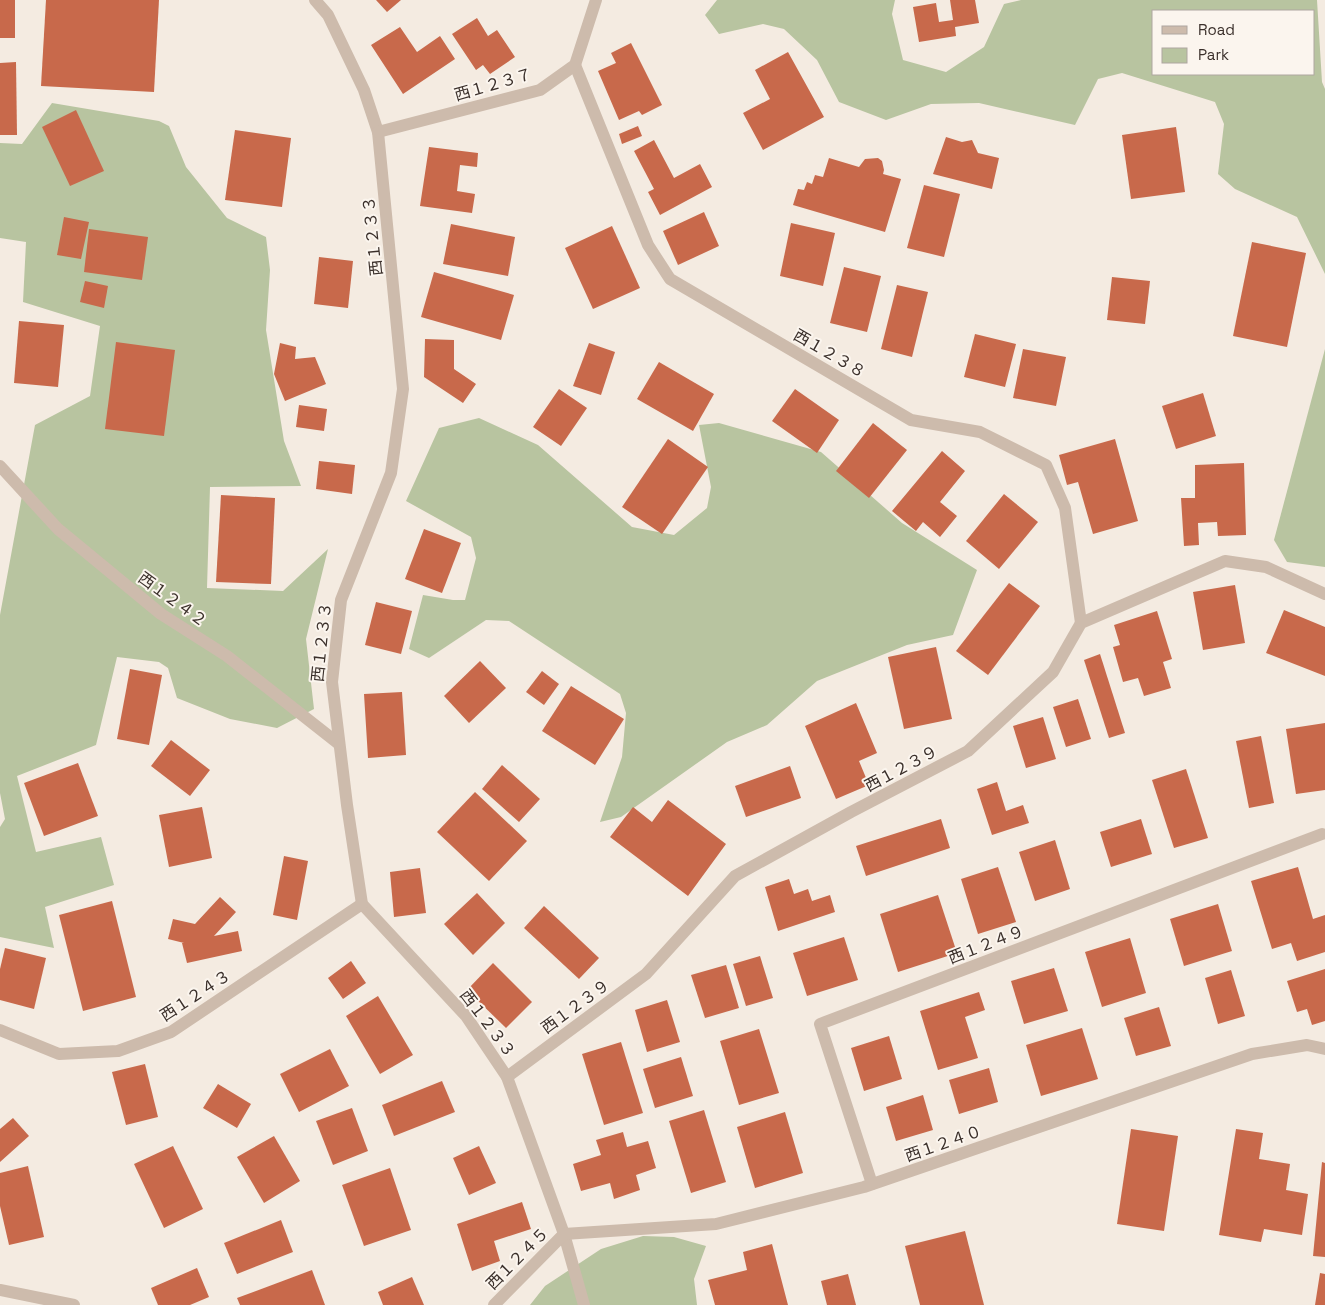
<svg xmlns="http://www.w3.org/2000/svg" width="1325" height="1305" font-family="'Space Grotesk','Noto Sans JP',sans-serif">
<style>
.green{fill:#b8c4a0;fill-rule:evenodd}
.building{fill:#c8694b}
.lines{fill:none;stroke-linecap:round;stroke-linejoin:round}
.minor{stroke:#cdbbac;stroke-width:12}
.labels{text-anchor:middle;stroke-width:4;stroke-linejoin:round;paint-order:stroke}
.street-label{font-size:16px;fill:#3b302b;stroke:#fbf5ee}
</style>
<rect width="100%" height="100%" fill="#f4ebe1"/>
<g class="green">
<path d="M 717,0 L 895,0 L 892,14 L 903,60 L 946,72 L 984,47 L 1004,4 L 1021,0 L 1317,0 L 1322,82 L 1325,89 L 1325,274 L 1297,217 L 1235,189 L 1218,174 L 1224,124 L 1215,102 L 1122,73 L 1098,79 L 1075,125 L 979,103 L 931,104 L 886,120 L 839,102 L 817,60 L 784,29 L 763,24 L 719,34 L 705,15 ZM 1154,11 L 1314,11 L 1314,74 L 1154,74 Z"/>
<path d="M 52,103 L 159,121 L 169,126 L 186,167 L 227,218 L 266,237 L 270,270 L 266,330 L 284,441 L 301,486 L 210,487 L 207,588 L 283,591 L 328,549 L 306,639 L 314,709 L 277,728 L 230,719 L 177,698 L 168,668 L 159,662 L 117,657 L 96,745 L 17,776 L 36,852 L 101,837 L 114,885 L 45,907 L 54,948 L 0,937 L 0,827 L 5,819 L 0,793 L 0,615 L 35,425 L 90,396 L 100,326 L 23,302 L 26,242 L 0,238 L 0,143 L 22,144 Z"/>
<path d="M 1325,349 L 1325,567 L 1287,562 L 1274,540 Z"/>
<path d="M 479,418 L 538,445 L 632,527 L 674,535 L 707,508 L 711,487 L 699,425 L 719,423 L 821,452 L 902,523 L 977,570 L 953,635 L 907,645 L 817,681 L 767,725 L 727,742 L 621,817 L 600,822 L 622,757 L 626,713 L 620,694 L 509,621 L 486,620 L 429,658 L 409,649 L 423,595 L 453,600 L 465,600 L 476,558 L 471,537 L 406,501 L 439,428 Z"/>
<path d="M 643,1236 L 674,1237 L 706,1246 L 694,1279 L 697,1305 L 530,1305 L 545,1286 L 601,1249 Z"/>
</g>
<g class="building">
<rect x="0" y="0" width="15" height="38"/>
<path d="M 46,0 L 159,0 L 154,92 L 41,86 Z"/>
<path d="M 376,0 L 401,0 L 387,12 Z"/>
<path d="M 950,0 L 975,0 L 979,23 L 955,27 L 956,36 L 919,42 L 913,7 L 936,3 L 939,22 L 953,20 Z"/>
<path d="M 477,18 L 488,36 L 497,30 L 515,57 L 490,74 L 483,65 L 476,70 L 452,34 Z"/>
<path d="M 400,27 L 417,52 L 440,36 L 455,59 L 403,94 L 371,45 Z"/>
<path d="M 631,43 L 662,105 L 642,115 L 639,111 L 619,120 L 598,71 L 616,63 L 611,53 Z"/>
<path d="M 788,52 L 824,117 L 763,150 L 743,113 L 770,99 L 755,70 Z"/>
<path d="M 16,62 L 17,135 L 0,135 L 0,63 Z"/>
<path d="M 76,110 L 104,171 L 70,186 L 42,127 Z"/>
<path d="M 638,126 L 642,136 L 622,144 L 619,134 Z"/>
<path d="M 1176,127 L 1185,192 L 1131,199 L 1122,135 Z"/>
<path d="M 235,130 L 291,138 L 282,207 L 225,200 Z"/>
<path d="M 946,137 L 962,142 L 972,140 L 978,153 L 999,158 L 992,189 L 933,174 Z"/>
<path d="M 654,140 L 674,178 L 700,164 L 712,187 L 660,215 L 648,192 L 654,189 L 634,151 Z"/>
<path d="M 429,147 L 478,153 L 477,167 L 460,165 L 457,191 L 475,194 L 472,213 L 420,206 Z"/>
<path d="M 829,158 L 859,167 L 865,159 L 878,158 L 882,161 L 884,170 L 883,174 L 901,179 L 885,232 L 793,205 L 798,189 L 804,190 L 807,182 L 812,184 L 815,175 L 823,177 Z"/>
<path d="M 924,185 L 960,194 L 944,257 L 907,248 Z"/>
<path d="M 704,212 L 719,246 L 678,265 L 663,231 Z"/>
<path d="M 64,217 L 89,222 L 81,259 L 57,255 Z"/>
<path d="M 791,223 L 835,233 L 823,286 L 780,276 Z"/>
<path d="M 451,224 L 515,237 L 508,276 L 443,264 Z"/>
<path d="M 612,226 L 640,288 L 593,309 L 565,248 Z"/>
<path d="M 89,229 L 148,237 L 142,280 L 84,272 Z"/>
<path d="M 1252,242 L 1306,253 L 1287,347 L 1233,336 Z"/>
<path d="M 319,257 L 353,261 L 348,308 L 314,304 Z"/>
<path d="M 844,267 L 881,276 L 867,332 L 830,323 Z"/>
<path d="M 434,272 L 514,295 L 501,340 L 421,317 Z"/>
<path d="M 1112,277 L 1150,281 L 1145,324 L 1107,320 Z"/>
<path d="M 85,281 L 108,286 L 104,308 L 80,302 Z"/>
<path d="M 897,285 L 928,292 L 912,357 L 881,349 Z"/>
<path d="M 19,321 L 64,325 L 58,387 L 14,383 Z"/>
<path d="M 975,334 L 1016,344 L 1005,387 L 964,377 Z"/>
<path d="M 425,339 L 454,340 L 454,369 L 476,384 L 463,403 L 424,377 Z"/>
<path d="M 116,342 L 175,350 L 164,436 L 105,429 Z"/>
<path d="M 280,343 L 296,347 L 295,359 L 315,357 L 326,384 L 285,401 L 274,374 Z"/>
<path d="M 589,343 L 615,352 L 601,395 L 573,386 Z"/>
<path d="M 1023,349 L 1066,357 L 1056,406 L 1013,398 Z"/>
<path d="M 659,362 L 714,394 L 693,431 L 637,399 Z"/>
<path d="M 559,389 L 587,408 L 561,446 L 533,427 Z"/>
<path d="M 795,389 L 839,420 L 817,453 L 772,421 Z"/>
<path d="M 1203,393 L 1216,436 L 1176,449 L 1162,406 Z"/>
<path d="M 299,405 L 327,409 L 324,431 L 296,427 Z"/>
<path d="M 873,423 L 907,450 L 869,498 L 836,471 Z"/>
<path d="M 668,439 L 708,467 L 662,534 L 622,507 Z"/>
<path d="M 1115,439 L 1138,521 L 1093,534 L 1078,482 L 1067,485 L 1059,455 Z"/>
<path d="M 942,451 L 965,471 L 940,502 L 957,516 L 940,537 L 923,522 L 916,531 L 892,511 Z"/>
<path d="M 319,461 L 355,465 L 352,494 L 316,489 Z"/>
<path d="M 1244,463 L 1246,535 L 1218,536 L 1217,522 L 1198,523 L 1199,545 L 1184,546 L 1181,498 L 1195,498 L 1195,465 Z"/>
<path d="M 1004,494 L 1038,522 L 999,569 L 966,541 Z"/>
<path d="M 221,495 L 275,498 L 271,584 L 216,582 Z"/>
<path d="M 424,529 L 461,543 L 442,593 L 405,579 Z"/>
<path d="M 1009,583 L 1040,606 L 988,675 L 956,651 Z"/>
<path d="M 1235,585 L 1245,643 L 1203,650 L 1193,592 Z"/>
<path d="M 376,602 L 412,611 L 401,654 L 365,645 Z"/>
<path d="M 1284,610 L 1325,627 L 1325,676 L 1266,653 Z"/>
<path d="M 1157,611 L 1172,659 L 1163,662 L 1171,688 L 1144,696 L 1138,678 L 1123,682 L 1113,647 L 1120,645 L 1114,625 Z"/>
<path d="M 936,647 L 952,719 L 904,729 L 888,657 Z"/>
<path d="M 1100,654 L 1125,733 L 1109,738 L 1084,660 Z"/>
<path d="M 480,661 L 506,688 L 469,723 L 444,696 Z"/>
<path d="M 130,669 L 162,675 L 149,745 L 117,739 Z"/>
<path d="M 542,671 L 559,684 L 544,705 L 526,692 Z"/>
<path d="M 571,686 L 624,719 L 595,765 L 542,731 Z"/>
<path d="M 402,692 L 406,755 L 368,758 L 364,694 Z"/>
<path d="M 1078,699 L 1091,739 L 1066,747 L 1053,707 Z"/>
<path d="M 856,703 L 877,753 L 859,761 L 869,785 L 836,799 L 805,726 Z"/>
<path d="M 1043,717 L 1056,759 L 1026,768 L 1013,726 Z"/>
<path d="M 1325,723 L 1325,790 L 1296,794 L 1286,729 Z"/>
<path d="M 1261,736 L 1274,803 L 1249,808 L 1236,741 Z"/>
<path d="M 171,740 L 210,770 L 190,796 L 151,766 Z"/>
<path d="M 78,763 L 98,816 L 44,836 L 24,783 Z"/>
<path d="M 502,765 L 540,799 L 519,822 L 482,789 Z"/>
<path d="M 790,766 L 801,798 L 746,817 L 735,786 Z"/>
<path d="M 1186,769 L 1208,838 L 1174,848 L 1152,780 Z"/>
<path d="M 997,782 L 1006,811 L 1023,805 L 1029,823 L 992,835 L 977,789 Z"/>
<path d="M 475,792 L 527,841 L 489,881 L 437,832 Z"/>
<path d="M 668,800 L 726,844 L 688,896 L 610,837 L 633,807 L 652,822 Z"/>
<path d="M 202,807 L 212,858 L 169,867 L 159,815 Z"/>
<path d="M 941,819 L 950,848 L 866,876 L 856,846 Z"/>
<path d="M 1141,819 L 1152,854 L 1111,867 L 1100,832 Z"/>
<path d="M 1055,840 L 1070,889 L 1035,901 L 1019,852 Z"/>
<path d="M 284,856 L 308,861 L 297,920 L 273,915 Z"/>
<path d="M 998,867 L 1016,922 L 978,934 L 961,879 Z"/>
<path d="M 1298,867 L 1313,919 L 1325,915 L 1325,952 L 1297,961 L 1291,943 L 1272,949 L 1251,881 Z"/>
<path d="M 420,868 L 426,913 L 394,917 L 390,872 Z"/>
<path d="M 789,879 L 794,894 L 808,889 L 812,901 L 830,895 L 835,912 L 778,931 L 765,887 Z"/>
<path d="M 477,893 L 505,923 L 473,955 L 444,924 Z"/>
<path d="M 938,895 L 957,953 L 898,972 L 880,914 Z"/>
<path d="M 220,897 L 236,912 L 214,936 L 238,931 L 242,951 L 187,963 L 182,943 L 184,943 L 168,939 L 173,919 L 195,924 Z"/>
<path d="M 112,901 L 136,997 L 83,1011 L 59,915 Z"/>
<path d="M 1218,904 L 1232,951 L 1184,966 L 1170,919 Z"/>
<path d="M 544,906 L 599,958 L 579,979 L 524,928 Z"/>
<path d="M 844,937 L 858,980 L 807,996 L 793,953 Z"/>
<path d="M 1130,938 L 1146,993 L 1102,1007 L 1085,952 Z"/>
<path d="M 5,948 L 46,958 L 34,1009 L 0,1000 L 0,969 Z"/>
<path d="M 760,956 L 773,998 L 746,1006 L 733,964 Z"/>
<path d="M 351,961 L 366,983 L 343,999 L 328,978 Z"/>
<path d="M 493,963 L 532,1002 L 506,1028 L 467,990 Z"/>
<path d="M 726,965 L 739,1008 L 705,1018 L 691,975 Z"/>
<path d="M 1054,968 L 1068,1011 L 1024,1024 L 1011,981 Z"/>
<path d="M 1325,969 L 1325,1021 L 1312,1025 L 1307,1009 L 1297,1012 L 1287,981 Z"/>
<path d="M 1231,970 L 1245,1016 L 1218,1024 L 1205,978 Z"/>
<path d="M 979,992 L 985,1010 L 965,1017 L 978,1058 L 938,1070 L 920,1011 Z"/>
<path d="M 378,996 L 413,1055 L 380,1074 L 346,1016 Z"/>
<path d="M 667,1000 L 680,1042 L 647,1052 L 635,1010 Z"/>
<path d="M 1159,1007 L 1171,1046 L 1136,1056 L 1124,1018 Z"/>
<path d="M 1082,1028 L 1098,1079 L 1041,1096 L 1026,1045 Z"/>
<path d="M 759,1029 L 779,1093 L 739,1105 L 720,1041 Z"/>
<path d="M 889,1036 L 902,1079 L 864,1091 L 851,1048 Z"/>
<path d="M 621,1042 L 643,1113 L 604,1125 L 582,1054 Z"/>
<path d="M 330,1049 L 349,1086 L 299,1112 L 280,1074 Z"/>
<path d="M 681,1057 L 693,1096 L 655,1108 L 643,1069 Z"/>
<path d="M 145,1064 L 158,1117 L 126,1125 L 112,1072 Z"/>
<path d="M 989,1068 L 998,1102 L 959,1114 L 949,1080 Z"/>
<path d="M 442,1081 L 455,1112 L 394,1136 L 382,1105 Z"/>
<path d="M 218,1084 L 251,1104 L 237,1128 L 203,1108 Z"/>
<path d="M 923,1095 L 933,1130 L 896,1141 L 886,1107 Z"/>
<path d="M 352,1108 L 368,1151 L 333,1165 L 316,1121 Z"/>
<path d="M 704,1110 L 726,1182 L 691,1193 L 669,1121 Z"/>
<path d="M 785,1112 L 803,1173 L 755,1188 L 737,1127 Z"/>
<path d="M 13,1118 L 29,1136 L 0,1162 L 0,1129 Z"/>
<path d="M 1131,1129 L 1178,1136 L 1164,1231 L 1117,1224 Z"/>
<path d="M 1236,1129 L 1263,1133 L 1259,1159 L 1290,1164 L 1286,1190 L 1308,1194 L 1302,1235 L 1264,1229 L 1261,1242 L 1219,1235 Z"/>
<path d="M 623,1132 L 627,1147 L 648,1141 L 656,1168 L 636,1175 L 640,1190 L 614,1199 L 610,1183 L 581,1191 L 573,1164 L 601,1155 L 596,1140 Z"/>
<path d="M 274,1136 L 300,1181 L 264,1203 L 237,1157 Z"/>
<path d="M 173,1146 L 203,1209 L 164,1228 L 134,1164 Z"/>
<path d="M 479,1146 L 496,1183 L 469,1195 L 453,1158 Z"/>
<path d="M 1322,1162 L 1325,1163 L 1325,1257 L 1313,1256 Z"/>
<path d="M 28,1166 L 44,1237 L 9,1245 L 0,1206 L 0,1173 Z"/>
<path d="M 390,1168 L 411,1230 L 364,1246 L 342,1185 Z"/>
<path d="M 522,1202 L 531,1229 L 494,1241 L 500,1261 L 472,1271 L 457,1224 Z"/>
<path d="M 281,1220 L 293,1252 L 237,1274 L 224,1243 Z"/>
<path d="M 965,1231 L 984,1305 L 920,1305 L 905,1246 Z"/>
<path d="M 772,1244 L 788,1305 L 715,1305 L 708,1280 L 747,1270 L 743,1252 Z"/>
<path d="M 197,1268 L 209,1297 L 190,1305 L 158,1305 L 151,1288 Z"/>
<path d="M 312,1270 L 325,1305 L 240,1305 L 237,1298 Z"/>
<path d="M 1320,1273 L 1325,1274 L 1325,1305 L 1315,1305 Z"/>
<path d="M 848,1274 L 856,1305 L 827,1305 L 821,1281 Z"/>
<path d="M 412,1277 L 424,1305 L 383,1305 L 378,1292 Z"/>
</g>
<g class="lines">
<g class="minor">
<path d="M 315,0 L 328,15 L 364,90 L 378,132 L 403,389 L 391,473 L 341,600 L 332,682 L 347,805 L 362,904 L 466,1016 L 507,1077 L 564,1234 L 584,1305"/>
<path d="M 575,65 L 648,245 L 670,279 L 911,420 L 980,432 L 1046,465 L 1065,508 L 1081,623"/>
<path d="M 378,132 L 540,90 L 575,65 L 596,0"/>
<path d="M 0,466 L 58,529 L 161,614 L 227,656 L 339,744"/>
<path d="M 0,1030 L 59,1054 L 118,1051 L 171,1032 L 362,904"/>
<path d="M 507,1077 L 646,974 L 735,876 L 851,812 L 968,751 L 1053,672 L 1081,623 L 1225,561 L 1266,567 L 1325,594"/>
<path d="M 872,1184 L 820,1024 L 1322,834"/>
<path d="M 0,1290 L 74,1305"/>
<path d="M 494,1305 L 564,1234 L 716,1224 L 864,1187 L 1252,1054 L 1307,1045 L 1325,1049"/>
</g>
</g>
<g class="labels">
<g class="street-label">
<text transform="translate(493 84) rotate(-16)" y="6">西１２３７</text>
<text transform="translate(372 236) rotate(-96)" y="6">西１２３３</text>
<text transform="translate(830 353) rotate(30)" y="6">西１２３８</text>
<text transform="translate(173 599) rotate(36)" y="6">西１２４２</text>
<text transform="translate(321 642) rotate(-84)" y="6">西１２３３</text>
<text transform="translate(901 768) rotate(-28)" y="6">西１２３９</text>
<text transform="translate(986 944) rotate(-21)" y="6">西１２４９</text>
<text transform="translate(195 995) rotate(-33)" y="6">西１２４３</text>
<text transform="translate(575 1006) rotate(-36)" y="6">西１２３９</text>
<text transform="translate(488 1023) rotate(53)" y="6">西１２３３</text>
<text transform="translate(943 1143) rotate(-19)" y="6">西１２４０</text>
<text transform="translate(517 1258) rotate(-45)" y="6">西１２４５</text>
</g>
</g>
<rect x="1152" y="10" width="162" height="65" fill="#fbf5ee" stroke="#aea6a0"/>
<rect x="1162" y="26" width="25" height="8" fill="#cdbbac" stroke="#aea6a0"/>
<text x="1198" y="35" font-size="15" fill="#3b302b">Road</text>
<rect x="1162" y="48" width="25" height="15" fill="#b8c4a0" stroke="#aea6a0"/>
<text x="1198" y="60" font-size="15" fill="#3b302b">Park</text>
</svg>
